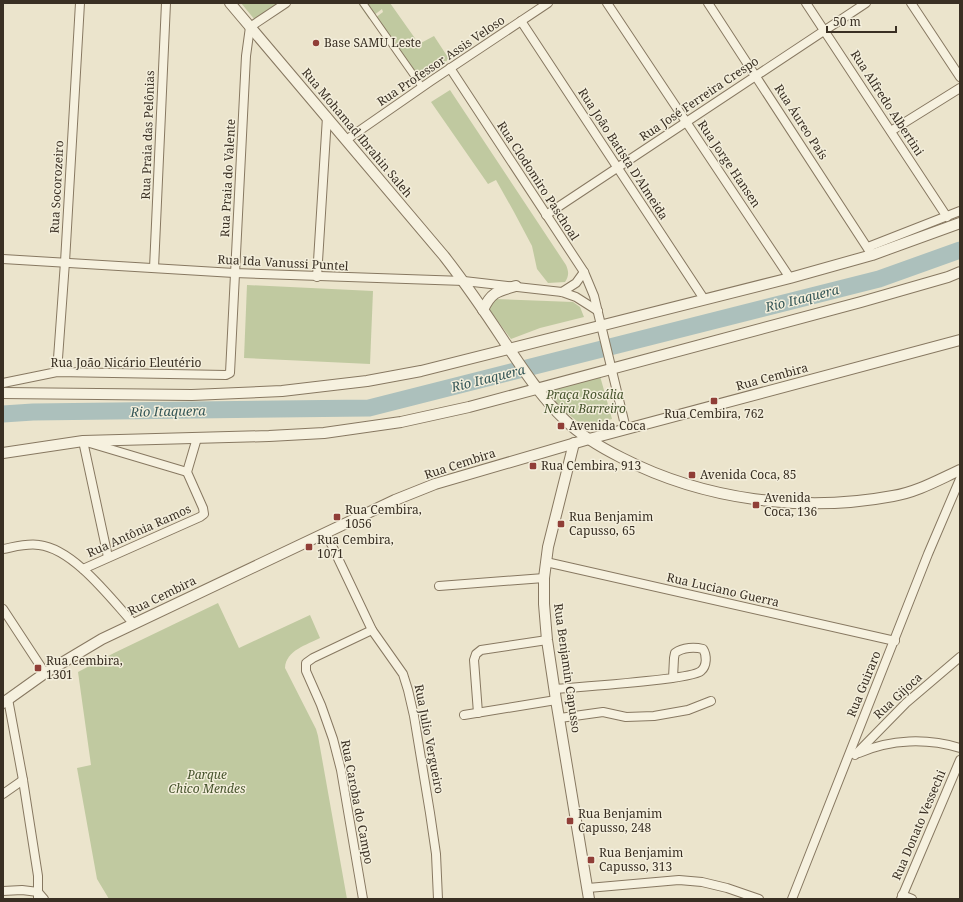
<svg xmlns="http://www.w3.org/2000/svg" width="963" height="902" font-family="'Noto Serif',serif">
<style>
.green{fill:#c0c9a0}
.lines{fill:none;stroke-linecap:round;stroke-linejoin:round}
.river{stroke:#acc0bc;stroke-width:17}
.pedestrian-casing{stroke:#877861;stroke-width:8}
.minor-casing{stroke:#877861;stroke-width:10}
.tertiary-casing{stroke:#877861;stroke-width:12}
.pedestrian{stroke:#f6f1df;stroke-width:6}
.minor{stroke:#f6f1df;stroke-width:8}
.tertiary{stroke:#f6f1df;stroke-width:10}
.poi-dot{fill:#903e37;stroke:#f3eedb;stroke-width:1.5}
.labels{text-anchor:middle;stroke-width:3;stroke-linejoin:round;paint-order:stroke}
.poi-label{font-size:12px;fill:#392f23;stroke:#f3eedb;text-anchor:start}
.street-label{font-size:12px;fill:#392f23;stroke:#f3eedb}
.park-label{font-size:12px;font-style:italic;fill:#46532c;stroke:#f3eedb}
.water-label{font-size:13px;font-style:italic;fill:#345657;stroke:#f3eedb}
</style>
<rect width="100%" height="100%" fill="#ebe4cc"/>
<g class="green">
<path d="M 241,3 L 279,3 L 255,20 Z"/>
<path d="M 358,3 L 390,3 L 419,44 L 434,36 L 449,59 L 420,81 L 375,18 L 383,12 L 382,9 L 369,19 Z"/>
<path d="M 450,90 L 566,265 C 569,272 569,276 565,282 L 548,283 L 537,269 L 532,246 L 514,212 L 496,180 L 488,184 L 431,102 Z"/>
<path d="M 247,285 L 373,291 L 370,364 L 244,358 Z"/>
<path d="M 494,299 L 573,302 L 580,307 L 584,317 L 540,328 L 511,339 L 489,309 Z"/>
<path d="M 600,376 L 612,419 L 583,426 L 562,409 L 544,391 Z"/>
<path d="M 218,603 L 239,648 L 310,615 L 320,638 C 307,645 286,650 285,668 L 316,729 L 318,736 L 347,899 L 109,899 L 97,879 L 77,768 L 91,765 L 78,672 L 114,653 Z"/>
</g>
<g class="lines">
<path class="river" d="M 3,414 L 33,412 L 369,408 L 879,279 L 960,250"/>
<defs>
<path id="pedestrian" d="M 363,3 L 422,87"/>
<g id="minor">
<path d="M 607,3 L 790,278"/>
<path d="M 708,3 L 872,255"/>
<path d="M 806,3 L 947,217"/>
<path d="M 911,3 L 960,77"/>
<path d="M 521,21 L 704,299"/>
<path d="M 450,68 L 584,272 L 594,296 L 626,429"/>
<path d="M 891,131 L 960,88"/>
<path d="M 346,140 L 431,81 L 548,3"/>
<path d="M 546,215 L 866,3"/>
<path d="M 868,247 L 960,211"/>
<path d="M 3,259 L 234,273 L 464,281 L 562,292 L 576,297 L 598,311"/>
<path d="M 154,268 L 166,3"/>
<path d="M 317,277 L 327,117"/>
<path d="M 562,292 L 576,283 L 584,272"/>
<path d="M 57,372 L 65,262 L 80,3"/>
<path d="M 3,383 L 57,372 L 226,375 L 230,373 L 246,56 L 250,27 L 286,3"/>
<path d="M 326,533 L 372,630 L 403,674 L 408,690 L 414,716 L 430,813 L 436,854 L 438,899"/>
<path d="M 3,549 C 14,547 27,543 39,545 C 74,549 111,599 134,624"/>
<path d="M 108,557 L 83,441 L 187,472"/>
<path d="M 546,562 L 895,641"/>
<path d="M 83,569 L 200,517 L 204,514 L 203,508 L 187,472 L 197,438"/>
<path d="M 439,586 L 544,578"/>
<path d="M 3,609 L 45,673"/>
<path d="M 555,689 C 576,687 691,680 701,671 C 707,666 707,655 703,649 C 695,647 683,647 675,653 L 674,658 L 673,678"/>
<path d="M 8,699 L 23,780 L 38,876 L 38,899"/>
<path d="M 478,713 L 474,660 L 476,654 L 481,650 L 547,640"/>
<path d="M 464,715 L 556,700"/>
<path d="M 560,718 L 603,712 L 626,717 L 654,716 L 688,710 L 711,701"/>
<path d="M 859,753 C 891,739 927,738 960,748"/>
<path d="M 855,755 L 906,703 L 960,657"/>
<path d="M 3,794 L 23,780"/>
<path d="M 588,888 L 679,880 L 702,882 L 727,888 L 759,899"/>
<path d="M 3,891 L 22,890 L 38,892 L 44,899"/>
<path d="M 902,895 L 912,899"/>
<path d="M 363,899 L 341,770 L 333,739 L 321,705 L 306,671 L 306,663 L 313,658 L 372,630"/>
<path d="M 792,899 L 928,554 L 960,479"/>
<path d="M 901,899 L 960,760"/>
</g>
<g id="tertiary">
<path d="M 230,3 L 444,256 C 465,283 485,312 504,341 C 522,368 541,397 565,420 C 581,436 602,448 622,458 C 704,500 803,513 893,496 C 917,492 938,480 960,470"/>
<path d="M 483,310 C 491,292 498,291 516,286"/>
<path d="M 3,393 L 192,395 L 282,391 L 367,381 L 421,371 L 790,278 L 872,255 L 960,223"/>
<path d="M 574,443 L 548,547 L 544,578 L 544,604 L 547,640 L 556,700 L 589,899"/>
<path d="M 3,453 L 83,441 L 269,436 L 324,433 L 401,422 L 469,407 L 861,302 L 948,277 L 960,272"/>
<path d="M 3,703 L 45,673 L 102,639 L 395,500 L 435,484 L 589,439 L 960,340"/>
</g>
</defs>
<use href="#pedestrian" class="pedestrian-casing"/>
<use href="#minor" class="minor-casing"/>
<use href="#tertiary" class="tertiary-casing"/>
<use href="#pedestrian" class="pedestrian"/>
<use href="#minor" class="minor"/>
<use href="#tertiary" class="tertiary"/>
</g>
<g class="poi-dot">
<circle cx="316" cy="43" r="4"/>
<rect x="710" y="397" width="8" height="8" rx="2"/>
<rect x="557" y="422" width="8" height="8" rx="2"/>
<rect x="529" y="462" width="8" height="8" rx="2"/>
<rect x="688" y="471" width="8" height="8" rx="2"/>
<rect x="752" y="501" width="8" height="8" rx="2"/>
<rect x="333" y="513" width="8" height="8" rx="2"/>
<rect x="557" y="520" width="8" height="8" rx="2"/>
<rect x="305" y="543" width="8" height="8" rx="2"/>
<rect x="34" y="664" width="8" height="8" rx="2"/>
<rect x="566" y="817" width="8" height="8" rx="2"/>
<rect x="587" y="856" width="8" height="8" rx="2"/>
</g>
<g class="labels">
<g class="poi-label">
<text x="324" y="47">Base SAMU Leste</text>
<text x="714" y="418" text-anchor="middle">Rua Cembira, 762</text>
<text x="569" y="430">Avenida Coca</text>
<text x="541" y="470">Rua Cembira, 913</text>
<text x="700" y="479">Avenida Coca, 85</text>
<text x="764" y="502">Avenida<tspan x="764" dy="14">Coca, 136</tspan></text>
<text x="345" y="514">Rua Cembira,<tspan x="345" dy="14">1056</tspan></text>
<text x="569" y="521">Rua Benjamim<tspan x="569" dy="14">Capusso, 65</tspan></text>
<text x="317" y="544">Rua Cembira,<tspan x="317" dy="14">1071</tspan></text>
<text x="46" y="665">Rua Cembira,<tspan x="46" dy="14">1301</tspan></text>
<text x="578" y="818">Rua Benjamim<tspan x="578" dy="14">Capusso, 248</tspan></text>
<text x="599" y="857">Rua Benjamim<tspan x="599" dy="14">Capusso, 313</tspan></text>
</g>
<g class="street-label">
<text transform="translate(441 61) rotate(-34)" y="4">Rua Professor Assis Veloso</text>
<text transform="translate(699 99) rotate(-34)" y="4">Rua José Ferreira Crespo</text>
<text transform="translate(887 103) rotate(57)" y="4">Rua Alfredo Albertini</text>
<text transform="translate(801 122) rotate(57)" y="4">Rua Áureo País</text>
<text transform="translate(357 133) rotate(50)" y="4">Rua Mohamad Ibrahin Saleh</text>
<text transform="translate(148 135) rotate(-88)" y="4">Rua Praia das Pelônias</text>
<text transform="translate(623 154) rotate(57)" y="4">Rua João Batista D'Almeida</text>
<text transform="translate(729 164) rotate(56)" y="4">Rua Jorge Hansen</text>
<text transform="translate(228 178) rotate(-87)" y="4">Rua Praia do Valente</text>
<text transform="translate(538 181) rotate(57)" y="4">Rua Clodomiro Paschoal</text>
<text transform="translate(57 187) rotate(-87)" y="4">Rua Socorozeiro</text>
<text transform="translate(283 263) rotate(3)" y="4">Rua Ida Vanussi Puntel</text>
<text x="126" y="367">Rua João Nicário Eleutério</text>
<text transform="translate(772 377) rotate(-15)" y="4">Rua Cembira</text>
<text transform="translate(460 464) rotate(-18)" y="4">Rua Cembira</text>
<text transform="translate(139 531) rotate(-24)" y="4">Rua Antônia Ramos</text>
<text transform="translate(723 590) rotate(13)" y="4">Rua Luciano Guerra</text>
<text transform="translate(162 596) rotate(-26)" y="4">Rua Cembira</text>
<text transform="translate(567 668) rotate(82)" y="4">Rua Benjamin Capusso</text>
<text transform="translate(864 684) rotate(-68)" y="4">Rua Guiraro</text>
<text transform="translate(898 696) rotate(-43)" y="4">Rua Gijoca</text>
<text transform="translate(429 739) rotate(79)" y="4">Rua Julio Vergueiro</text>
<text transform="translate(357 802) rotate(79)" y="4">Rua Caroba do Campo</text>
<text transform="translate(919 825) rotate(-67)" y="4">Rua Donato Vessechi</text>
</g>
<g class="park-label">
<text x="585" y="399">Praça Rosália<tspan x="585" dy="14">Neira Barreiro</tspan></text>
<text x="207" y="779">Parque<tspan x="207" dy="14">Chico Mendes</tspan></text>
</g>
<g class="water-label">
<text transform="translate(802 298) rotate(-14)" y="5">Rio Itaquera</text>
<text transform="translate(488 378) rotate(-14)" y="5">Rio Itaquera</text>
<text transform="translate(168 411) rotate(-1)" y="5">Rio Itaquera</text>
</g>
</g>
<rect width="963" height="902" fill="none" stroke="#392f23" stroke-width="8"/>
<path d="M827 26v6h69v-6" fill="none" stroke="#392f23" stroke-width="2"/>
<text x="833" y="26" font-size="12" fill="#392f23" stroke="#f3eedb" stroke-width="3" paint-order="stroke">50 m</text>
</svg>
